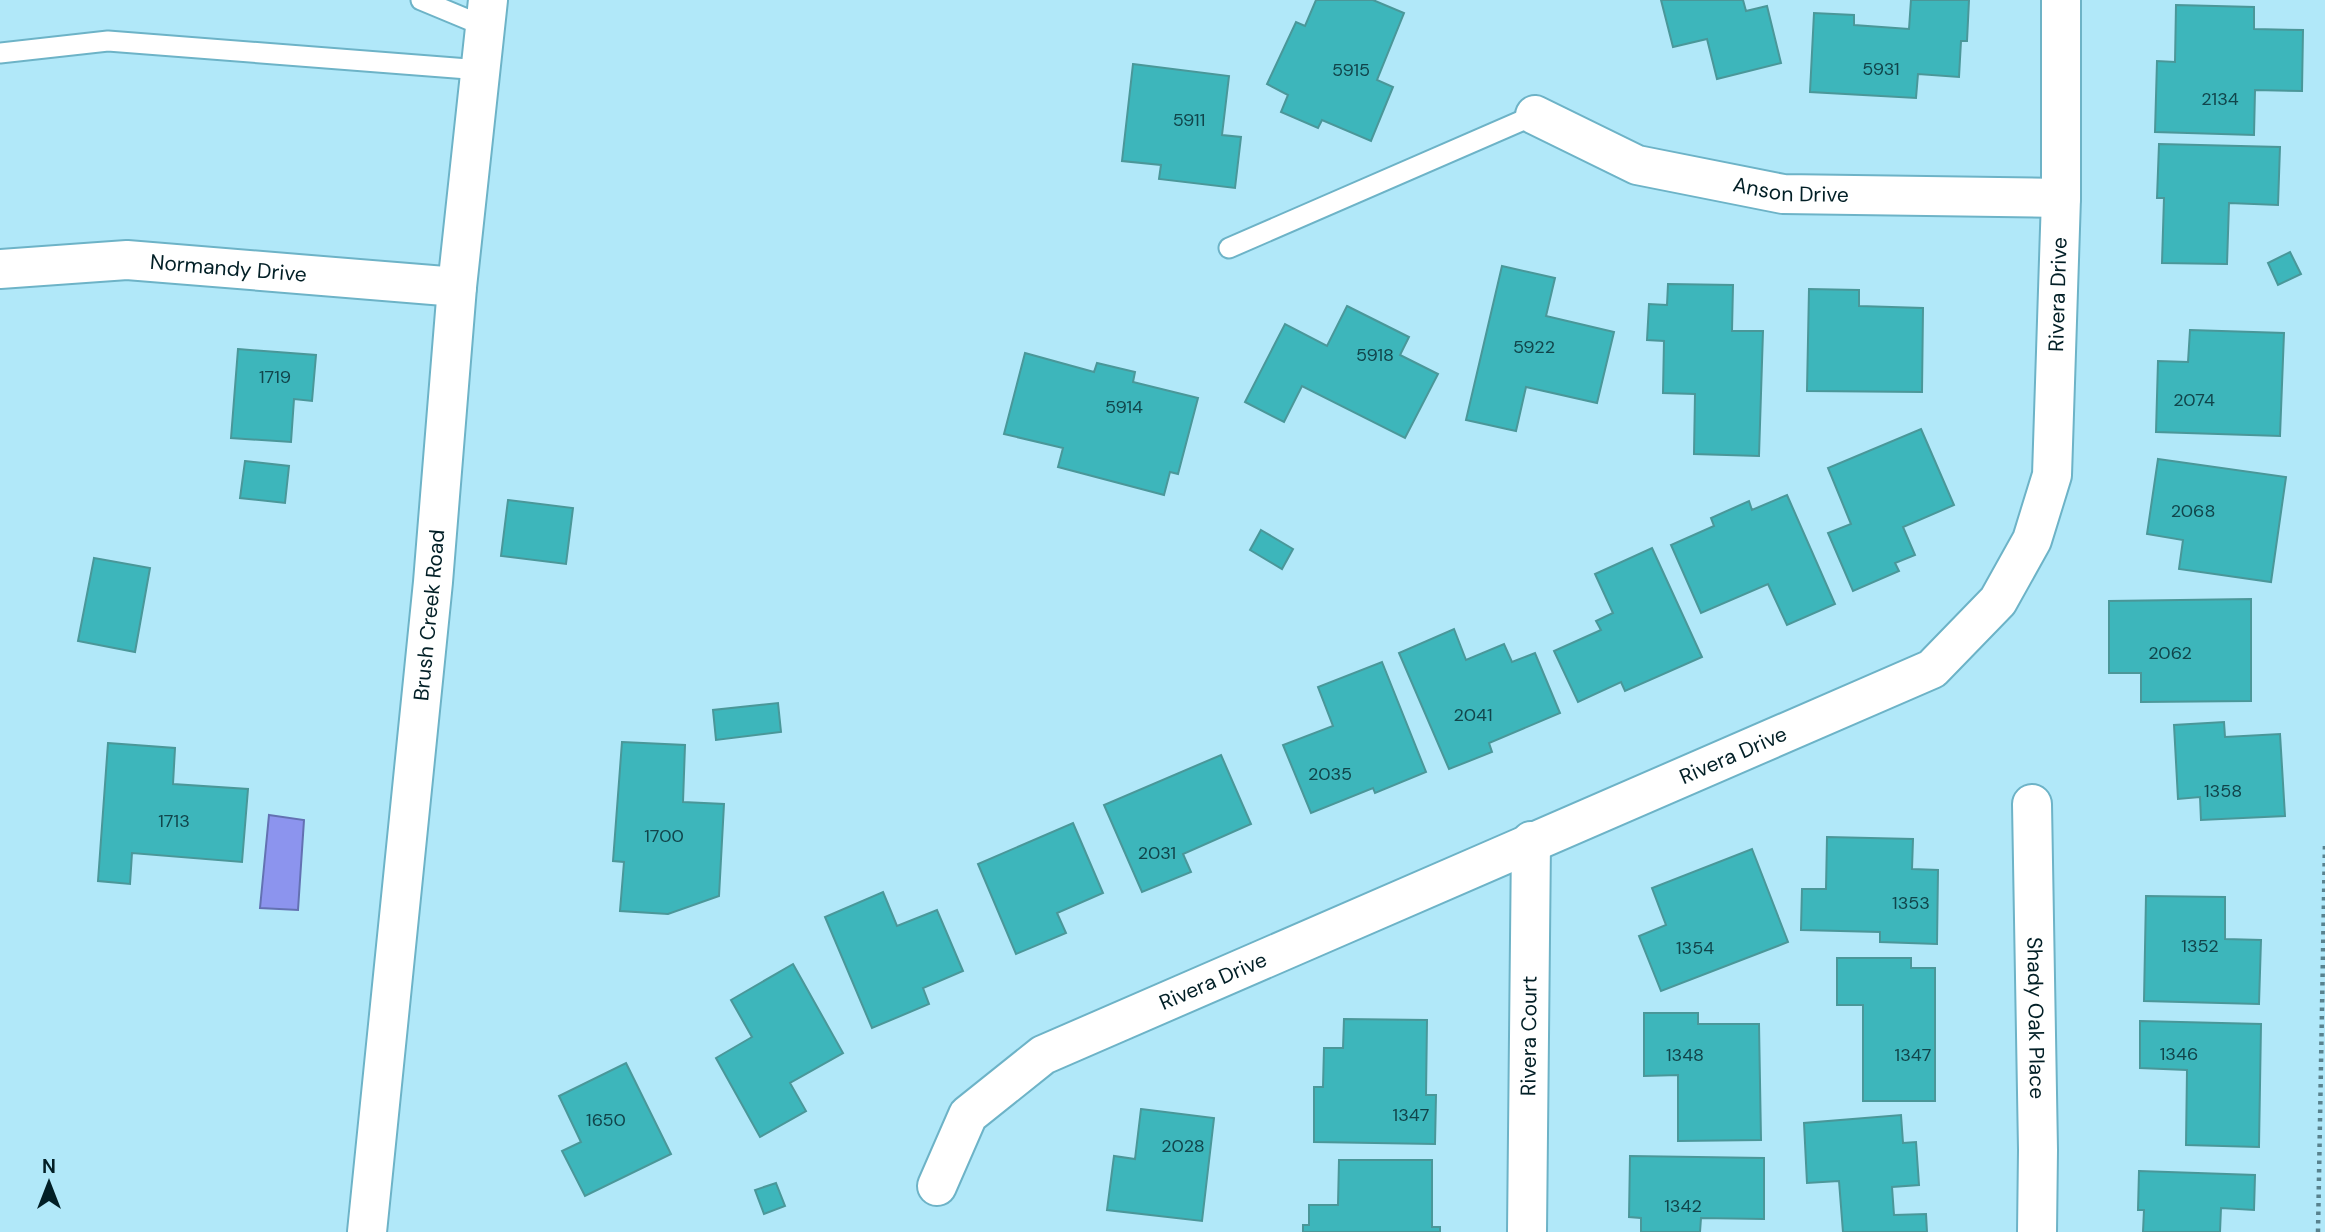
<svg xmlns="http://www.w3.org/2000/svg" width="2325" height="1232" font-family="'DM Sans',sans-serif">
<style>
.water{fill:#8c94ee;stroke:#6371b2;stroke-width:2}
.building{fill:#3db6bb;stroke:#4a9799;stroke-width:2}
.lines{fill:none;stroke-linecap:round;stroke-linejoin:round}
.service-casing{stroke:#6db3c7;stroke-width:23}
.minor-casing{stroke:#6db3c7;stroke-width:42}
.tertiary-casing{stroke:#6db3c7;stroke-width:42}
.path{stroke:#58828e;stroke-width:4.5;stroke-dasharray:3.5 5;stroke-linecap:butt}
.service{stroke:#fff;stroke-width:19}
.minor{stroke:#fff;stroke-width:38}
.tertiary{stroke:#fff;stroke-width:38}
.labels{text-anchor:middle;stroke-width:7;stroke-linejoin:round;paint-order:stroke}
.number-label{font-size:18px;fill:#11454b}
.street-label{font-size:21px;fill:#021f26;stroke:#b1e8f9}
</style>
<rect width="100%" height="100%" fill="#b1e8f9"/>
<path class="water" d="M 269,815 L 304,820 L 298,910 L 260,908 Z"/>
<g class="building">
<path d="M 1316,0 L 1373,0 L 1404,13 L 1377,80 L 1393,87 L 1371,141 L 1322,120 L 1318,128 L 1281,112 L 1288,95 L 1267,84 L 1296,22 L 1305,26 Z"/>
<path d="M 1661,0 L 1743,0 L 1746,11 L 1767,6 L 1781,63 L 1717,79 L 1707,39 L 1673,47 Z"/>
<path d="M 1911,0 L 1969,0 L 1967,41 L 1961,41 L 1959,77 L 1918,74 L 1916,98 L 1810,92 L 1814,13 L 1854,15 L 1854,25 L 1909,29 Z"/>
<path d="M 2176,5 L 2254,7 L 2254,29 L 2303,30 L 2302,91 L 2255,90 L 2254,135 L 2155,132 L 2157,61 L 2175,62 Z"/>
<path d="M 1133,64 L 1229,76 L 1222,135 L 1241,137 L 1235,188 L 1159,179 L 1161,165 L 1122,161 Z"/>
<path d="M 2159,144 L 2280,147 L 2278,205 L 2229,203 L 2227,264 L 2162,263 L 2164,198 L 2157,198 Z"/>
<path d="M 2290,252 L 2301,274 L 2278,285 L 2268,263 Z"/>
<path d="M 1502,266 L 1555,278 L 1546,316 L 1614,332 L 1597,403 L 1526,387 L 1516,431 L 1466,420 Z"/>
<path d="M 1668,284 L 1733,285 L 1732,331 L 1763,331 L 1759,456 L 1694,454 L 1695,394 L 1663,393 L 1664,341 L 1647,340 L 1649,304 L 1667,305 Z"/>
<path d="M 1809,289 L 1859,290 L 1859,306 L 1923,308 L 1922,392 L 1807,391 Z"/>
<path d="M 1347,306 L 1409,337 L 1400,355 L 1438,374 L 1405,438 L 1302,386 L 1284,422 L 1245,402 L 1285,324 L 1327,346 Z"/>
<path d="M 2190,330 L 2284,333 L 2280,436 L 2156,432 L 2158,361 L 2188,362 Z"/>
<path d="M 238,349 L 316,355 L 312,401 L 294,399 L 291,442 L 231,438 Z"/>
<path d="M 1025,353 L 1094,372 L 1097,363 L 1135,372 L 1133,382 L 1198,398 L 1178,474 L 1170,472 L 1164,495 L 1058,467 L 1063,448 L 1004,434 Z"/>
<path d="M 1921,429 L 1954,505 L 1903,527 L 1915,555 L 1895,563 L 1899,571 L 1853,591 L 1828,533 L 1851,524 L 1828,468 Z"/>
<path d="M 2158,459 L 2286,477 L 2271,582 L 2179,569 L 2183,540 L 2147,534 Z"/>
<path d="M 245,461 L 289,466 L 285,503 L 240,498 Z"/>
<path d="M 1787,495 L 1835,604 L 1787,625 L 1768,584 L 1701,613 L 1671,545 L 1714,526 L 1711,518 L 1749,501 L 1752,510 Z"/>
<path d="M 508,500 L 573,508 L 566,564 L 501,556 Z"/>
<path d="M 1261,530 L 1293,549 L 1282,569 L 1250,550 Z"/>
<path d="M 1652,548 L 1702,657 L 1625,691 L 1621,682 L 1578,702 L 1554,651 L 1601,630 L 1596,621 L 1613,613 L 1595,574 Z"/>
<path d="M 94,558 L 150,568 L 135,652 L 78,641 Z"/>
<path d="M 2251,599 L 2251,701 L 2141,702 L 2141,673 L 2109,673 L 2109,601 Z"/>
<path d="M 1454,629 L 1466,660 L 1504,644 L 1512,662 L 1535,653 L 1560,713 L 1489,743 L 1492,752 L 1449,769 L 1399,653 Z"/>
<path d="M 1382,662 L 1426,772 L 1375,793 L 1373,788 L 1311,813 L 1283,745 L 1333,726 L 1318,687 Z"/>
<path d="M 778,703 L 781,732 L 716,740 L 713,710 Z"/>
<path d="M 2224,722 L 2225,737 L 2280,734 L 2285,816 L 2201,820 L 2200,797 L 2178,799 L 2174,725 Z"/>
<path d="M 622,742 L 685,745 L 683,802 L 724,804 L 719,896 L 668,914 L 620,911 L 624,862 L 613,861 Z"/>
<path d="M 108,743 L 175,748 L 173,784 L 248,789 L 242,862 L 132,853 L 130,884 L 98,881 Z"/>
<path d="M 1221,755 L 1251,824 L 1183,854 L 1191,872 L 1142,892 L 1104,805 Z"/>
<path d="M 1073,823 L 1103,893 L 1057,913 L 1066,933 L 1016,954 L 978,864 Z"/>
<path d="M 1827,837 L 1913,839 L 1912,869 L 1938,870 L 1937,944 L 1880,942 L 1880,932 L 1801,930 L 1802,889 L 1826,889 Z"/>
<path d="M 1752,849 L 1788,942 L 1661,991 L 1639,936 L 1666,925 L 1652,888 Z"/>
<path d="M 883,892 L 897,926 L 937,910 L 963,971 L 923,988 L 929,1004 L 872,1028 L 825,917 Z"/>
<path d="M 2146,896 L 2225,897 L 2225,939 L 2261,940 L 2259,1004 L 2144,1001 Z"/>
<path d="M 1837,958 L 1911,958 L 1911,968 L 1935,968 L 1935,1101 L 1863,1101 L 1863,1005 L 1837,1005 Z"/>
<path d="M 793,964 L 843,1053 L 790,1083 L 806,1111 L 760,1137 L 716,1058 L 752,1037 L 731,1000 Z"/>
<path d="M 1644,1013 L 1698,1013 L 1698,1024 L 1759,1024 L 1761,1140 L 1678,1141 L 1678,1075 L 1644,1076 Z"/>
<path d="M 1344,1019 L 1427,1020 L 1426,1095 L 1436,1095 L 1435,1144 L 1314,1142 L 1314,1087 L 1323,1087 L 1324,1048 L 1343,1048 Z"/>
<path d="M 2140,1021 L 2261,1024 L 2259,1147 L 2186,1145 L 2187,1070 L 2140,1068 Z"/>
<path d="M 626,1063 L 671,1154 L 585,1196 L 562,1151 L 581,1142 L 559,1096 Z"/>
<path d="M 1141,1109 L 1214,1118 L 1202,1221 L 1107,1210 L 1114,1156 L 1135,1159 Z"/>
<path d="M 1901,1115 L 1903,1143 L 1916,1142 L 1919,1185 L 1892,1187 L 1894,1215 L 1926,1214 L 1927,1232 L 1843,1232 L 1839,1181 L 1807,1183 L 1804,1123 Z"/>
<path d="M 1630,1156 L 1764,1158 L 1764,1219 L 1701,1218 L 1700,1232 L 1641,1232 L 1641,1218 L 1629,1217 Z"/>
<path d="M 1339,1160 L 1432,1160 L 1432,1227 L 1440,1227 L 1440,1232 L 1303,1232 L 1303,1225 L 1309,1225 L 1309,1205 L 1338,1205 Z"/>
<path d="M 2139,1171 L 2255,1175 L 2254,1210 L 2221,1208 L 2220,1232 L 2143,1232 L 2144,1210 L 2138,1210 Z"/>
<path d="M 776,1183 L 785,1206 L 764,1214 L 755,1190 Z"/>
</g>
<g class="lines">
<defs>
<g id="service">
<path d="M 421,0 L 486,27"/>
<path d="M 0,53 L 108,41 L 481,70"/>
<path d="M 1229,248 L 1535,115"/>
</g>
<g id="minor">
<path id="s1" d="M 1535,115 L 1637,165 L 1783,194 L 2061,198"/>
<path id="s2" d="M 0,269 L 127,260 L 457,287"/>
<path id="s3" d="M 2032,804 L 2038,1150 L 2037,1232"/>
<path id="s4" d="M 937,1186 L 968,1115 L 1043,1055 L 1932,669 L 1998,601 L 2032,540 L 2052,475 L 2061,198 L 2061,0"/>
<path id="s5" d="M 1527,1232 L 1531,841"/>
</g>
<g id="tertiary">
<path id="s6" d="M 367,1232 L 433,582 L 457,287 L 488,0"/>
</g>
</defs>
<use href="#service" class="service-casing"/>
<use href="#minor" class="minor-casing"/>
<use href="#tertiary" class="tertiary-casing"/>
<path class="path" d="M 2318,1232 L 2325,842"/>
<use href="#service" class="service"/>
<use href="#minor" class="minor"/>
<use href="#tertiary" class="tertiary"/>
</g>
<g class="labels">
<g class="number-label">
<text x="1881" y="75">5931</text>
<text x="1351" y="76">5915</text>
<text x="2220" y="105">2134</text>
<text x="1189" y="126">5911</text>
<text x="1534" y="353">5922</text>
<text x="1375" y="361">5918</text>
<text x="275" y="383">1719</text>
<text x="2194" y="406">2074</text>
<text x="1124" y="413">5914</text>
<text x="2193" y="517">2068</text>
<text x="2170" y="659">2062</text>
<text x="1473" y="721">2041</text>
<text x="1330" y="780">2035</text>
<text x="2223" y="797">1358</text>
<text x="174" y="827">1713</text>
<text x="664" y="842">1700</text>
<text x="1157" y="859">2031</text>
<text x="1911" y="909">1353</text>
<text x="2200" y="952">1352</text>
<text x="1695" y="954">1354</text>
<text x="2179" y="1060">1346</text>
<text x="1685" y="1061">1348</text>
<text x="1913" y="1061">1347</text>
<text x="1411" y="1121">1347</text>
<text x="606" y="1126">1650</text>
<text x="1183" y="1152">2028</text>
<text x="1683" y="1212">1342</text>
</g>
<g class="street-label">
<text dy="7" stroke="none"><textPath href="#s1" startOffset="270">Anson Drive</textPath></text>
<text dy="7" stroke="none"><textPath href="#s2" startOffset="229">Normandy Drive</textPath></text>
<text dy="7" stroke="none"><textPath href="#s4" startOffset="1556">Rivera Drive</textPath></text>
<text dy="7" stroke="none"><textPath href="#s6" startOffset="620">Brush Creek Road</textPath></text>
<text dy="7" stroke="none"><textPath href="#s4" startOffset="926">Rivera Drive</textPath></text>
<text dy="7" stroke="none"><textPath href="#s4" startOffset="359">Rivera Drive</textPath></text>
<text dy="7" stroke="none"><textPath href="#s3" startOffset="214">Shady Oak Place</textPath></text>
<text dy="7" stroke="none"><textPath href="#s5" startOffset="196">Rivera Court</textPath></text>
</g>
</g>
<g transform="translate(49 1183)" stroke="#b1e8f9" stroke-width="5" paint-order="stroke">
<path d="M0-5L12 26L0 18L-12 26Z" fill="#021f26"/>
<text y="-10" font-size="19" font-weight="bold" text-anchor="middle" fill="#021f26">N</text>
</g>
</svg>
